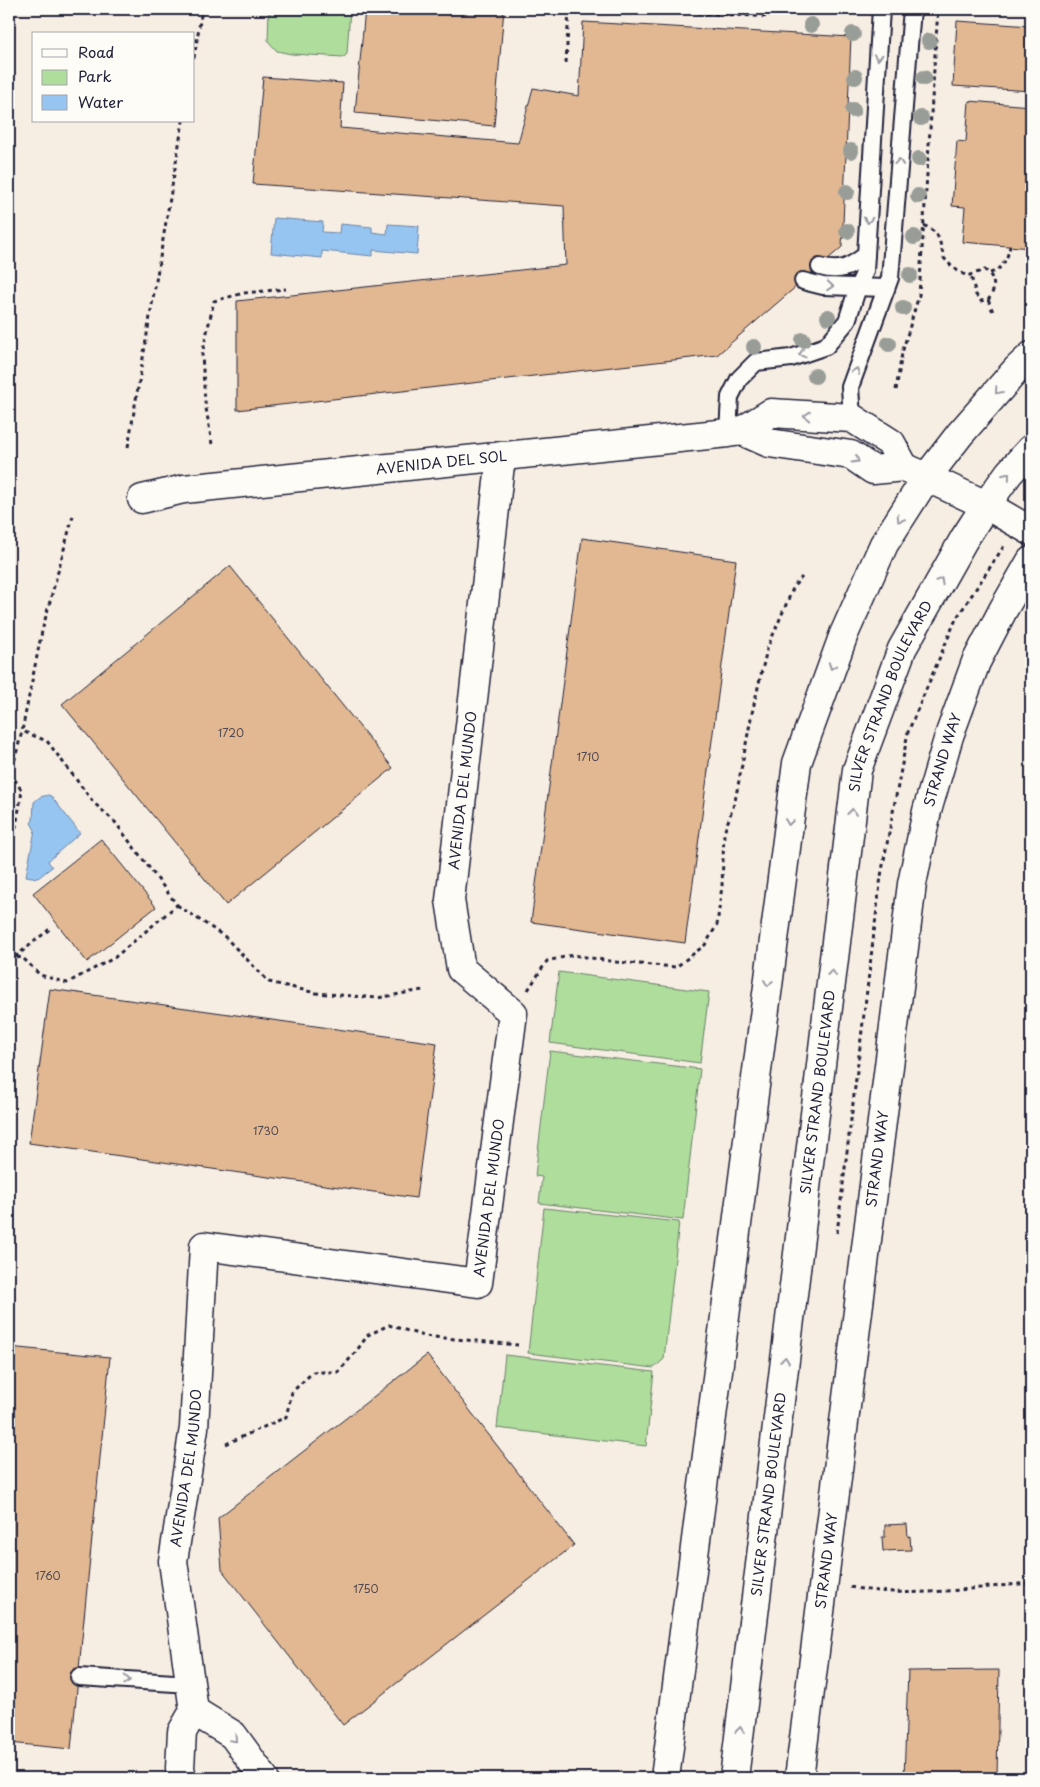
<svg xmlns="http://www.w3.org/2000/svg" width="1040" height="1787" font-family="'Playpen Sans',sans-serif">
<style>
.green{fill:#afdd9b;stroke:#68806b}
.water{fill:#97c5f1;stroke:#6884a8}
.building{fill:#e1b891;stroke:#22223b}
.lines{fill:none;stroke-linecap:round;stroke-linejoin:round}
.lane-casing{stroke:#22223b;stroke-width:20}
.street-casing{stroke:#22223b;stroke-width:31}
.highway-casing{stroke:#22223b;stroke-width:31}
.path{stroke:#22223b;stroke-width:3;stroke-dasharray:4 4;stroke-linecap:butt}
.lane{stroke:#fdfcf7;stroke-width:16}
.street{stroke:#fdfcf7;stroke-width:28}
.highway{stroke:#fdfcf7;stroke-width:28}
.tree{fill:#999d97}
.oneway{stroke:#9a9aa2}
.labels{text-anchor:middle;stroke-width:5;stroke-linejoin:round;paint-order:stroke}
.number-label{font-size:11px;fill:#524850}
.street-label{font-size:14px;fill:#22223b;stroke:#fdfcf7}
</style>
<rect width="100%" height="100%" fill="#f7eee3"/>
<filter id="ink" filterUnits="userSpaceOnUse"><feTurbulence type="fractalNoise" baseFrequency=".02" numOctaves="2"/><feDisplacementMap in="SourceGraphic" scale="10" xChannelSelector="R" yChannelSelector="G"/><feConvolveMatrix kernelMatrix="1 2 1 2 8 2 1 2 1" color-interpolation-filters="sRGB"/></filter>
<g filter="url(#ink)">
<g class="green">
<path d="M 269,9 L 350,9 L 347,54 L 344,57 L 291,54 L 277,51 L 268,41 Z"/>
<path d="M 559,972 L 709,992 L 700,1063 L 550,1043 Z"/>
<path d="M 550,1051 L 700,1069 L 683,1220 L 539,1203 L 542,1177 L 535,1176 Z"/>
<path d="M 544,1208 L 679,1222 L 664,1359 L 654,1368 L 528,1353 Z"/>
<path d="M 505,1355 L 654,1372 L 646,1446 L 497,1428 Z"/>
</g>
<g class="water">
<path d="M 274,218 L 323,222 L 322,232 L 339,233 L 340,224 L 372,227 L 372,232 L 387,234 L 388,224 L 419,226 L 417,254 L 373,250 L 373,256 L 322,251 L 322,258 L 271,253 Z"/>
<path d="M 48,795 L 51,796 L 80,833 L 48,861 L 52,867 L 38,878 L 26,876 L 35,830 L 31,823 L 33,820 L 34,802 L 40,797 Z"/>
</g>
<g class="building">
<path d="M 365,9 L 504,9 L 494,126 L 355,113 Z"/>
<path d="M 957,21 L 1031,26 L 1031,91 L 953,86 Z"/>
<path d="M 583,22 L 851,37 L 842,247 L 717,355 L 237,410 L 237,301 L 566,265 L 564,206 L 253,184 L 263,77 L 343,83 L 340,128 L 518,143 L 533,88 L 579,96 Z"/>
<path d="M 969,101 L 1031,106 L 1031,248 L 962,242 L 965,207 L 952,206 L 957,141 L 966,142 Z"/>
<path d="M 582,538 L 736,560 L 685,943 L 531,922 Z"/>
<path d="M 230,566 L 393,768 L 226,905 L 62,704 Z"/>
<path d="M 101,839 L 156,907 L 87,962 L 33,893 Z"/>
<path d="M 50,989 L 437,1043 L 416,1198 L 29,1143 Z"/>
<path d="M 9,1347 L 110,1357 L 71,1749 L 9,1743 Z"/>
<path d="M 427,1355 L 574,1545 L 343,1725 L 222,1570 L 218,1518 Z"/>
<path d="M 907,1524 L 908,1537 L 910,1536 L 911,1550 L 883,1551 L 882,1537 L 885,1537 L 885,1525 Z"/>
<path d="M 999,1670 L 997,1778 L 904,1778 L 908,1671 Z"/>
</g>
<g class="lines">
<defs>
<g id="lane">
<path d="M 820,267 C 841,273 850,267 866,255"/>
<path d="M 803,281 L 823,286 L 886,288"/>
<path d="M 852,418 L 850,387 L 890,278 L 912,9"/>
<path d="M 728,433 L 730,397 L 739,379 L 756,362 L 791,358 L 826,346 L 847,321 L 858,287 L 865,271 L 881,9"/>
<path d="M 79,1677 L 190,1684"/>
</g>
<g id="street">
<path d="M 742,431 L 769,443 L 851,455 L 873,470 L 904,467 L 986,505 L 1031,531"/>
<path id="s1" d="M 142,499 L 184,489 L 728,433 L 742,431 L 771,413 L 852,418 L 891,443 L 904,467"/>
<path d="M 194,1711 L 233,1735 L 264,1778"/>
<path id="s2" d="M 182,1778 L 180,1768 L 182,1732 L 194,1711 L 173,1561 L 194,1428 L 204,1246 L 478,1283 L 513,1013 L 461,969 L 450,900 L 501,456"/>
<path id="s3" d="M 799,1778 L 912,884 L 927,811 L 949,736 L 976,662 L 1003,610 L 1031,561"/>
</g>
<g id="highway">
<path d="M 665,1778 L 797,763 L 844,634 L 884,544 L 926,478 L 960,434 L 1017,369 L 1031,356"/>
<path id="s4" d="M 734,1778 L 857,770 L 902,649 L 964,539 L 986,505 L 1009,473 L 1031,449"/>
</g>
</defs>
<use href="#lane" class="lane-casing"/>
<use href="#street" class="street-casing"/>
<use href="#highway" class="highway-casing"/>
<g class="path">
<path d="M 634,9 L 769,17 L 769,9"/>
<path d="M 194,58 L 202,9"/>
<path d="M 566,63 L 569,9"/>
<path d="M 924,225 L 936,233 L 939,239 L 944,258 L 953,268 L 967,276 L 985,270 C 996,278 996,290 988,300 L 981,301 L 976,295 L 971,276"/>
<path d="M 990,273 C 1002,270 1008,258 1010,246"/>
<path d="M 988,300 L 994,314"/>
<path d="M 896,390 L 902,353 L 919,295 L 938,9"/>
<path d="M 212,444 L 205,402 L 202,354 L 214,301 L 244,293 L 286,289"/>
<path d="M 128,447 L 183,121"/>
<path d="M 9,868 L 22,791 L 11,774 L 22,731 L 42,631 L 74,512"/>
<path d="M 177,905 L 224,936 L 269,982 L 316,993 L 377,998 L 423,990"/>
<path d="M 15,957 L 51,928"/>
<path d="M 9,959 L 22,957 L 40,975 L 67,983 L 114,958 L 177,905 L 115,822 L 94,803 L 47,741 L 22,731"/>
<path d="M 528,990 L 547,961 L 573,955 L 616,962 L 676,967 L 705,945 L 717,925 L 722,886 L 724,833 L 735,801 L 752,713 L 767,649 L 794,586 L 802,577"/>
<path d="M 837,1233 L 881,876 L 908,732 L 956,619 L 1004,546"/>
<path d="M 226,1444 L 286,1417 L 292,1392 L 313,1372 L 338,1372 L 355,1353 L 368,1335 L 389,1325 L 424,1336 L 518,1345"/>
<path d="M 850,1587 C 911,1599 971,1588 1031,1583"/>
<path d="M 1031,1604 L 1027,1637 L 1031,1739"/>
</g>
<use href="#lane" class="lane"/>
<use href="#street" class="street"/>
<use href="#highway" class="highway"/>
</g>
<g class="tree">
<circle cx="811" cy="25" r="8"/>
<circle cx="853" cy="34" r="8"/>
<circle cx="929" cy="41" r="8"/>
<circle cx="855" cy="77" r="8"/>
<circle cx="924" cy="78" r="8"/>
<circle cx="853" cy="110" r="8"/>
<circle cx="921" cy="118" r="8"/>
<circle cx="851" cy="151" r="8"/>
<circle cx="919" cy="159" r="8"/>
<circle cx="847" cy="192" r="8"/>
<circle cx="918" cy="196" r="8"/>
<circle cx="847" cy="231" r="8"/>
<circle cx="914" cy="237" r="8"/>
<circle cx="910" cy="275" r="8"/>
<circle cx="903" cy="308" r="8"/>
<circle cx="828" cy="317" r="8"/>
<circle cx="803" cy="340" r="8"/>
<circle cx="889" cy="344" r="8"/>
<circle cx="754" cy="347" r="8"/>
<circle cx="815" cy="376" r="8"/>
</g>
<defs><path id="oneway-chevron" d="M-2-3.5L2.5 0L-2 3.5" fill="none" stroke-width="1.6" stroke-linecap="round" stroke-linejoin="round" transform="scale(1.25)"/></defs>
<g class="oneway">
<use href="#oneway-chevron" transform="translate(878 57) rotate(93)"/>
<use href="#oneway-chevron" transform="translate(899 162) rotate(-85)"/>
<use href="#oneway-chevron" transform="translate(868 220) rotate(93)"/>
<use href="#oneway-chevron" transform="translate(830 286) rotate(4)"/>
<use href="#oneway-chevron" transform="translate(802 354) rotate(162)"/>
<use href="#oneway-chevron" transform="translate(856 371) rotate(-70)"/>
<use href="#oneway-chevron" transform="translate(998 391) rotate(131)"/>
<use href="#oneway-chevron" transform="translate(807 416) rotate(-176)"/>
<use href="#oneway-chevron" transform="translate(856 460) rotate(31)"/>
<use href="#oneway-chevron" transform="translate(1007 476) rotate(-51)"/>
<use href="#oneway-chevron" transform="translate(900 519) rotate(123)"/>
<use href="#oneway-chevron" transform="translate(940 581) rotate(-61)"/>
<use href="#oneway-chevron" transform="translate(832 666) rotate(110)"/>
<use href="#oneway-chevron" transform="translate(852 812) rotate(-83)"/>
<use href="#oneway-chevron" transform="translate(789 822) rotate(97)"/>
<use href="#oneway-chevron" transform="translate(832 973) rotate(-83)"/>
<use href="#oneway-chevron" transform="translate(768 983) rotate(97)"/>
<use href="#oneway-chevron" transform="translate(785 1360) rotate(-83)"/>
<use href="#oneway-chevron" transform="translate(127 1680) rotate(3)"/>
<use href="#oneway-chevron" transform="translate(740 1730) rotate(-83)"/>
<use href="#oneway-chevron" transform="translate(234 1739) rotate(47)"/>
</g>
</g>
<g class="labels">
<g class="number-label">
<text x="231" y="737">1720</text>
<text x="588" y="761">1710</text>
<text x="266" y="1135">1730</text>
<text x="48" y="1580">1760</text>
<text x="366" y="1593">1750</text>
</g>
<g class="street-label">
<text dy="5" stroke="none"><textPath href="#s1" startOffset="302">AVENIDA DEL SOL</textPath></text>
<text dy="5" stroke="none"><textPath href="#s4" startOffset="1096">SILVER STRAND BOULEVARD</textPath></text>
<text dy="5" stroke="none"><textPath href="#s3" startOffset="1029">STRAND WAY</textPath></text>
<text dy="5" stroke="none"><textPath href="#s2" startOffset="1336">AVENIDA DEL MUNDO</textPath></text>
<text dy="5" stroke="none"><textPath href="#s4" startOffset="691">SILVER STRAND BOULEVARD</textPath></text>
<text dy="5" stroke="none"><textPath href="#s3" startOffset="624">STRAND WAY</textPath></text>
<text dy="5" stroke="none"><textPath href="#s2" startOffset="901">AVENIDA DEL MUNDO</textPath></text>
<text dy="5" stroke="none"><textPath href="#s2" startOffset="316">AVENIDA DEL MUNDO</textPath></text>
<text dy="5" stroke="none"><textPath href="#s4" startOffset="286">SILVER STRAND BOULEVARD</textPath></text>
<text dy="5" stroke="none"><textPath href="#s3" startOffset="219">STRAND WAY</textPath></text>
</g>
</g>
<rect width="1040" height="1787" fill="none" stroke="#fdfcf7" stroke-width="30"/>
<rect x="15" y="15" width="1010" height="1757" fill="none" stroke="#22223b" stroke-width="2" filter="url(#ink)"/>
<rect x="32" y="32" width="162" height="90" fill="#fdfcf7" stroke="#a5a5ac"/>
<rect x="42" y="49" width="25" height="8" fill="#fdfcf7" stroke="#a5a5ac"/>
<text x="78" y="58" font-size="15" fill="#22223b">Road</text>
<rect x="42" y="70" width="25" height="15" fill="#afdd9b" stroke="#a5a5ac"/>
<text x="78" y="82" font-size="15" fill="#22223b">Park</text>
<rect x="42" y="95" width="25" height="15" fill="#97c5f1" stroke="#a5a5ac"/>
<text x="78" y="108" font-size="15" fill="#22223b">Water</text>
</svg>
